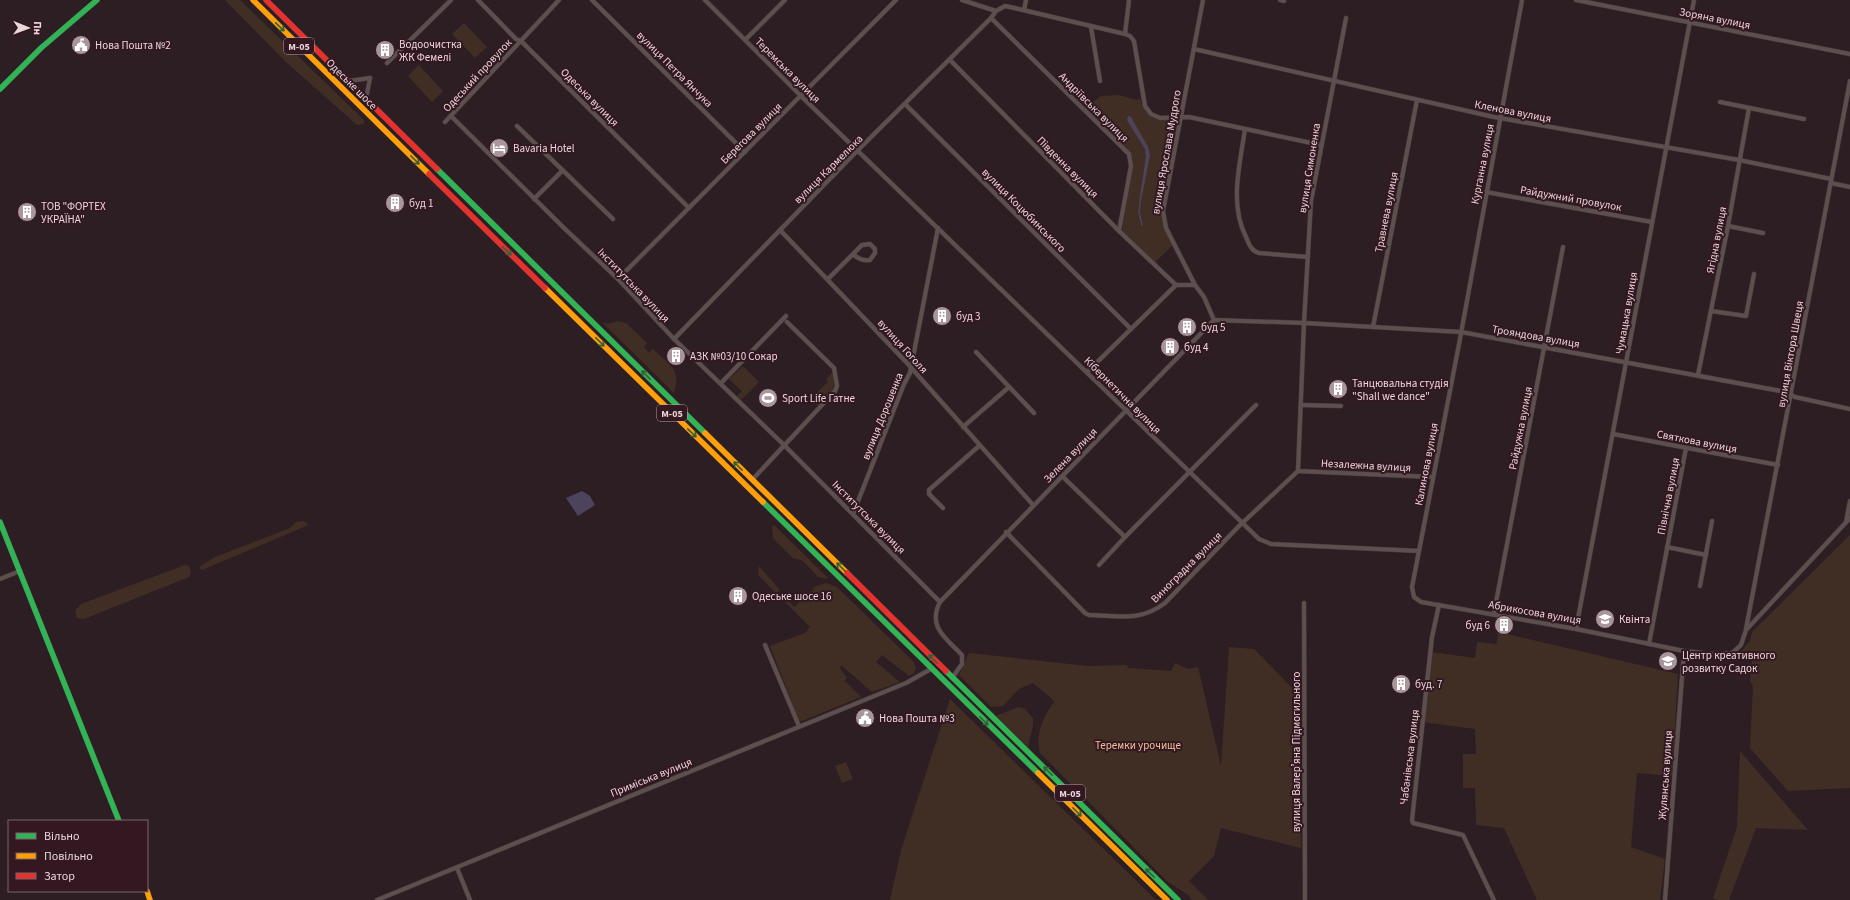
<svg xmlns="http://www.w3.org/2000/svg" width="1850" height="900" font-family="'Source Sans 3',sans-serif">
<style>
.green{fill:#402e24}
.water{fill:#4d435c}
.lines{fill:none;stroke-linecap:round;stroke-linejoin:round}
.stream{stroke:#4d435c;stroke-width:1.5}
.street-casing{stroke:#46393e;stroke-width:5}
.fast-casing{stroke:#46393e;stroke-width:6}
.slow-casing{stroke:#46393e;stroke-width:6}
.jam-casing{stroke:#46393e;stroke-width:6}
.street{stroke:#5c4f4e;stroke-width:4}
.fast{stroke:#30b455;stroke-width:5.5}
.slow{stroke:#ff9f0a;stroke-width:5.5}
.jam{stroke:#e5322d;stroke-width:5.5}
.oneway{stroke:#325e38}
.labels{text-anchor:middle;stroke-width:4;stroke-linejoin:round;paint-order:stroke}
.shield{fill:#331821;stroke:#b39da3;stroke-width:1}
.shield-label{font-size:10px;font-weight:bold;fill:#ead6db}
.street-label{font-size:11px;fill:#ead6db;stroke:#331821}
.poi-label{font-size:11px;fill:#ead6db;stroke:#331821;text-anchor:start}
.park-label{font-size:11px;fill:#f2c19b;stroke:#331821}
</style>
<rect width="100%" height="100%" fill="#2d1e23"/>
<g class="green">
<path d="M 225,0 L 240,0 L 364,120 L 364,124 L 357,125 L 286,62 Z"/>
<path d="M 464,23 L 487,47 L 475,58 L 452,34 Z"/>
<path d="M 419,65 L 443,91 L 432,102 L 408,76 Z"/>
<path d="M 1119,95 L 1137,100 L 1140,98 C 1148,129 1165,113 1177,124 L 1161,210 L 1164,229 L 1173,245 L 1154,263 L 1122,231 L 1133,159 L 1130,153 L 1085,108 L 1101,96 Z"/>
<path d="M 617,321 L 626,323 L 647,343 L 644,347 L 649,353 L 653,349 C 669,365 682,369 674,393 L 602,322 L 608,324 Z"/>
<path d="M 743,366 L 759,382 L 741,400 L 737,396 L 742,391 L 729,379 Z"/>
<path d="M 833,371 C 836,392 832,392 818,406 L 813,400 L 814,398 L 813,396 L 828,382 L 826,380 Z"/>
<path d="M 304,521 L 308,525 L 297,530 L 202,570 L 199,567 L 215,557 L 290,528 L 296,522 Z"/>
<path d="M 774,525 L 827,577 L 827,579 L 818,577 L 803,561 L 793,558 L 773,538 L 772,526 Z"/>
<path d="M 1850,535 L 1850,788 L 1788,791 L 1750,748 L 1753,686 L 1750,681 L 1752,659 L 1736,657 L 1750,641 L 1752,632 Z"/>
<path d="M 185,565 L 189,566 L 191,573 L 189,577 L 84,619 L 77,618 L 75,611 L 81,604 Z"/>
<path d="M 759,566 L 780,590 L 778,592 L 781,596 L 783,594 L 794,607 L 800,602 L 798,598 L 814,590 L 813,587 L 827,583 L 838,588 L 913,661 L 916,667 L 914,673 L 909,676 L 882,655 L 876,662 L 900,682 L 872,692 L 841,665 L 840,669 L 847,677 L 845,681 L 861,697 L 802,721 L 799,720 L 770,646 L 805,633 L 810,627 L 758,575 Z"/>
<path d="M 1498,632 L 1678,674 L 1672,776 L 1637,773 L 1631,847 L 1665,859 L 1660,900 L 1537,900 L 1504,828 L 1476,825 L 1475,788 L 1463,788 L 1463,754 L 1476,754 L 1475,729 L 1422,722 L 1431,652 L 1475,658 L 1477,642 L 1497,644 Z"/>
<path d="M 1229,647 L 1254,649 L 1298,694 L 1301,848 L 1221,828 L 1214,856 L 1189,881 L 1208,900 L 1192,900 L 1188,895 L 1167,881 L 1040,753 C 1035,734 1043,717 1054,702 L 1051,698 L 1033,683 L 1019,689 L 1003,706 L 991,707 L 959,675 L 969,653 L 1088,666 L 1127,665 L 1128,668 L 1171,671 L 1175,663 L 1188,669 L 1198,667 L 1221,766 Z"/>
<path d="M 950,699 L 1156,900 L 890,900 L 901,850 Z"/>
<path d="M 1018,707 L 1024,708 L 1033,718 L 1033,725 L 1028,747 L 996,716 Z"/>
<path d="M 1740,751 L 1808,830 L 1756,828 L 1729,900 L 1717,900 L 1713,898 L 1737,827 Z"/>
<path d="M 846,762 L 853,779 L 842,783 L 835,766 Z"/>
</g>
<g class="water">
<path d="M 1128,116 L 1131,117 L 1148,147 L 1150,155 L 1142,196 L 1140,196 L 1146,156 L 1145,149 L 1127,120 Z"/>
<path d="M 582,491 L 590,496 L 595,505 L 578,516 L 566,498 Z"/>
</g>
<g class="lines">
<path class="stream" d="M 1141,194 L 1139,212 L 1142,225"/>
<defs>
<g id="street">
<path d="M 478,0 L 516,39 L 521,41 L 689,208"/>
<path d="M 592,0 L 745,152"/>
<path d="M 705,0 L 801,96 L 1259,539 L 1271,544 L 1419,551"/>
<path d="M 962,0 L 996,11 L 1005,6 L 1010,7 L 1125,34"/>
<path d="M 1129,0 L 1125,34 L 1130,36 L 1134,41 L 1145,106 L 1151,114 L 1160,118 L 1189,117 L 1321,145"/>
<path d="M 1203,0 L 1163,211 L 1166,228 L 1195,285 L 1204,297 L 1214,320"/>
<path d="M 1280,0 L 1284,1"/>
<path d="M 1522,0 L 1460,339 L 1419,551 L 1412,587 L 1414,597 L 1421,602 L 1576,629 L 1684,651 L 1713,654 L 1732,653 L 1741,645 L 1746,630 L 1850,518"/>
<path d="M 1576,0 L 1850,54"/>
<path d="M 1024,10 L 1026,0"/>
<path d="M 991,18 L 1129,154 L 1131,166 L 1119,231"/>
<path d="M 1091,27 L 1100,81"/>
<path d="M 745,40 L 785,0"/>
<path d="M 1194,49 L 1494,117 L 1739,160 L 1831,179"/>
<path d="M 950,60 L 1119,231 L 1176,285"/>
<path d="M 387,63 L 451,0"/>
<path d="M 349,81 L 370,78"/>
<path d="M 366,99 L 370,78"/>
<path d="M 1720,102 L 1804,119"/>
<path d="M 905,104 L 1131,329"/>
<path d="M 451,116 L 564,228 L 618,279 L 674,339 L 784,445 L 940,602"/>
<path d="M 445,122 L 559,0"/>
<path d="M 517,126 L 613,219"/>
<path d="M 1245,129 C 1240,164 1229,204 1246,237 C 1249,244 1251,251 1259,253 L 1308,257"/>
<path d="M 1831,183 L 1850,187"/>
<path d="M 1486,192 L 1652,222"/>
<path d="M 534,199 L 562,171"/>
<path d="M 1728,226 L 1763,233"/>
<path d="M 780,230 L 907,363 L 1033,505"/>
<path d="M 618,279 L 896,0"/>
<path d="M 828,279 L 862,245 L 870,244 L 875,249 L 875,253 L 870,260 C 863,261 858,259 853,254"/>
<path d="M 1176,285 L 1195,285"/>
<path d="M 1711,311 L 1746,316 L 1754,274"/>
<path d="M 1214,320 L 1304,323 L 1461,332 L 1786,392 L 1795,397 L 1850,409"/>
<path d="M 1373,327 L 1417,100"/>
<path d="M 674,339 L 854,154 L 991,18 L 996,11"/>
<path d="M 976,352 L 1034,413"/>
<path d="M 1087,372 L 1176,285"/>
<path d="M 1698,375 L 1728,226 L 1749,108"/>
<path d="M 721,383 L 786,316"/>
<path d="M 1301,405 L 1341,406"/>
<path d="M 963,427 L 1009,387"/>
<path d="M 1613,434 L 1778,465"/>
<path d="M 1298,471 L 1432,477"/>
<path d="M 1062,476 L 1125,537 L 1256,405"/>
<path d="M 752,480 L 835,391 L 837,386 L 834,368 L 787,322"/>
<path d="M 943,508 L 929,494 L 929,490 L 979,446"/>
<path d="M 853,514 L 904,384 L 910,373 L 938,228"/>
<path d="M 1846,522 L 1850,501"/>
<path d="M 1006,532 L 1085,613 L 1089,615 C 1119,616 1140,622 1165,603 L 1238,527 L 1298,471 L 1304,323 L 1311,201 L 1346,18"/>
<path d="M 1667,547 L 1706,555"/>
<path d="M 1099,565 L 1125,537"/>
<path d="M 0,579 L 20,571"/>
<path d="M 1700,586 L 1712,521"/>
<path d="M 1304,603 L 1305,900"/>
<path d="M 1439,605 L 1432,637 L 1412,820 L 1413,823 L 1463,835 L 1494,900"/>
<path d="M 1494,613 L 1563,247"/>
<path d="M 1576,629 L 1694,0"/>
<path d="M 1746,629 L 1850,81"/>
<path d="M 1649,644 L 1686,448"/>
<path d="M 765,645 L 799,726"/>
<path d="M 952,678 L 962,664 L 962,655 C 946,638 927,627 940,602 L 1214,320"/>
<path d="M 457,868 L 470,900"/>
<path d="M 377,900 L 906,683 L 931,669"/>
<path d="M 1665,900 L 1684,651"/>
</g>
<g id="fast">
<path d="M 0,89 L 41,48 L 97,0"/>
<path d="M 437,169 L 705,433"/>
<path d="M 763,502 L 1038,773"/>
<path d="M 0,522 L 119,821"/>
<path d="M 946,671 L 1178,900"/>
</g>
<g id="slow">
<path d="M 253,0 L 429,174"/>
<path d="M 545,288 L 763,502"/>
<path d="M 705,433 L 847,573"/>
<path d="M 1038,773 L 1167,900"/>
<path d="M 147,891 L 150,900"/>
</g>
<g id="jam">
<path d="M 266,0 L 437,169"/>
<path d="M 429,174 L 545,288"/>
<path d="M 847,573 L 946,671"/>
</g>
</defs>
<use href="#street" class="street-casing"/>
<use href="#fast" class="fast-casing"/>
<use href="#slow" class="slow-casing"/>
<use href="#jam" class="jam-casing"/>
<use href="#street" class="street"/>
<use href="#fast" class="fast"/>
<use href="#slow" class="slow"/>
<use href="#jam" class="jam"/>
</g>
<defs><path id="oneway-shaft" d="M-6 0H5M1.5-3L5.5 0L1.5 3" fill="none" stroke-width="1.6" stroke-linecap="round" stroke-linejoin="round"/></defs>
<g class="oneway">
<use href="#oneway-shaft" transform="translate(280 27) rotate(44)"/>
<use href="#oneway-shaft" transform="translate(415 160) rotate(45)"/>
<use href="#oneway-shaft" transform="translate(507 251) rotate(44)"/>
<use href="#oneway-shaft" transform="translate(600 342) rotate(45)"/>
<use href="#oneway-shaft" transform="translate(646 375) rotate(-135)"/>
<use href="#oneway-shaft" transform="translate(692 433) rotate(44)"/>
<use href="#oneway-shaft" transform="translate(738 466) rotate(-135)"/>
<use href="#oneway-shaft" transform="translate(841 567) rotate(-135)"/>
<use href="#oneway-shaft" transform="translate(933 659) rotate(-135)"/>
<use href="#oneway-shaft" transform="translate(984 721) rotate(45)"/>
<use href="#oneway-shaft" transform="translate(1048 771) rotate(-135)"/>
<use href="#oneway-shaft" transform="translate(1077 812) rotate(45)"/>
<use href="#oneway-shaft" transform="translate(1150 873) rotate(-135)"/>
</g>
<defs>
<symbol id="civic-disc" viewBox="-11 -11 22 22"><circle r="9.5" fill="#a8969b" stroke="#331821"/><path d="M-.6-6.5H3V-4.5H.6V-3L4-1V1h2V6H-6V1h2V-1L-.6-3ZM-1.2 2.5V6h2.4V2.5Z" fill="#fff"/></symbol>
<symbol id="building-disc" viewBox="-11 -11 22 22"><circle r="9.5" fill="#a8969b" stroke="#331821"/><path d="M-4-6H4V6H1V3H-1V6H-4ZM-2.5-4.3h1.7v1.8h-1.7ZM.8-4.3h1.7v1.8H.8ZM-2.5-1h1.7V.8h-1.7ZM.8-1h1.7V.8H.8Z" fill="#fff"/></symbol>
<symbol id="hotel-disc" viewBox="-11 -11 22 22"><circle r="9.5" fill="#a8969b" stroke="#331821"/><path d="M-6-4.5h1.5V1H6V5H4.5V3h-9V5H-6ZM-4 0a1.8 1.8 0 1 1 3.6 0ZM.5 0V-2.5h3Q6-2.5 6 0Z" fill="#fff"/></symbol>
<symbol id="stadium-disc" viewBox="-11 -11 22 22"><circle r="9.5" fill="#a8969b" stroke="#331821"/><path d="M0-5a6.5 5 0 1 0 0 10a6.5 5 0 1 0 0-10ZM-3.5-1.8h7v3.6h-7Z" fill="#fff"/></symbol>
<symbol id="school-disc" viewBox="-11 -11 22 22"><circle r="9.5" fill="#a8969b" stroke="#331821"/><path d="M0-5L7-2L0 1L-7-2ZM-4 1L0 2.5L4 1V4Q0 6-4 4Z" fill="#fff"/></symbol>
</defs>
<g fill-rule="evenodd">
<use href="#civic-disc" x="70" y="34" width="22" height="22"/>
<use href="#building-disc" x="374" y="39" width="22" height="22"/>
<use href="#hotel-disc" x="488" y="137" width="22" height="22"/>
<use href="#building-disc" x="384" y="192" width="22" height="22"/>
<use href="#building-disc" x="16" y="201" width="22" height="22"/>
<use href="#building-disc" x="931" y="305" width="22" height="22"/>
<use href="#building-disc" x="1176" y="316" width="22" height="22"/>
<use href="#building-disc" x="1159" y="336" width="22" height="22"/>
<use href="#building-disc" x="665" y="345" width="22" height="22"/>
<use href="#building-disc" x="1327" y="378" width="22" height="22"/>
<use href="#stadium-disc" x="757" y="387" width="22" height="22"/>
<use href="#building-disc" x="727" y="585" width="22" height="22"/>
<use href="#school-disc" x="1594" y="608" width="22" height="22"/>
<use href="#building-disc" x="1493" y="614" width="22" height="22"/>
<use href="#school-disc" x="1657" y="650" width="22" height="22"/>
<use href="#building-disc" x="1390" y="673" width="22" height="22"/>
<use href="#civic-disc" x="854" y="707" width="22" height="22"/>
</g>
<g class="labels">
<g class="shield">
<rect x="284" y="38" width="30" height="16" rx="3"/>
<rect x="657" y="405" width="30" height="16" rx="3"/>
<rect x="1055" y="785" width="30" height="16" rx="3"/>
</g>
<g class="shield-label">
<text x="299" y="50">М-05</text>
<text x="672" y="417">М-05</text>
<text x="1070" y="797">М-05</text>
</g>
<g class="street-label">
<text transform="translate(1715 18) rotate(11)" y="4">Зоряна вулиця</text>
<text transform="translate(675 69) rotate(45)" y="4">вулиця Петра Янчука</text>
<text transform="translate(788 70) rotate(45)" y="4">Теремська вулиця</text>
<text transform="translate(477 75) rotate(-47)" y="4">Одеський провулок</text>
<text transform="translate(352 84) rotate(45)" y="4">Одеське шосе</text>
<text transform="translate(590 97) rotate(45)" y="4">Одеська вулиця</text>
<text transform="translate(1094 107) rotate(45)" y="4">Андріївська вулиця</text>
<text transform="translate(1513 111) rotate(11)" y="4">Кленова вулиця</text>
<text transform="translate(751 133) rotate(-45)" y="4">Берегова вулиця</text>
<text transform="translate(1166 152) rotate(-80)" y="4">вулиця Ярослава Мудрого</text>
<text transform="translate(1482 164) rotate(-79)" y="4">Курганна вулиця</text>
<text transform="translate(1068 167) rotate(45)" y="4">Південна вулиця</text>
<text transform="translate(1309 168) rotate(-81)" y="4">вулиця Симоненка</text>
<text transform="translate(828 169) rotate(-45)" y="4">вулиця Кармелюка</text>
<text transform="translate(1571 198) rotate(10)" y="4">Райдужний провулок</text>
<text transform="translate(1024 210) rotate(45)" y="4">вулиця Коцюбинського</text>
<text transform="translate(1386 212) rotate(-79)" y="4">Травнева вулиця</text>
<text transform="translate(1716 240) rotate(-79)" y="4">Ягідна вулиця</text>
<text transform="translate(634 285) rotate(46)" y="4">Інститутська вулиця</text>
<text transform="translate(1626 313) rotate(-80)" y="4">Чумацька вулиця</text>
<text transform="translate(1536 336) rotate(10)" y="4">Трояндова вулиця</text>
<text transform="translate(903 346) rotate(48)" y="4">вулиця Гоголя</text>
<text transform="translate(1790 354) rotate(-80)" y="4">вулиця Віктора Швеця</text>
<text transform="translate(1123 395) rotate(45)" y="4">Кібернетична вулиця</text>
<text transform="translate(882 416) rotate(-68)" y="4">вулиця Дорошенка</text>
<text transform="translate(1520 428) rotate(-79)" y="4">Райдужна вулиця</text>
<text transform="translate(1697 441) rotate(11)" y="4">Святкова вулиця</text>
<text transform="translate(1070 455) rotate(-46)" y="4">Зелена вулиця</text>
<text transform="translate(1426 464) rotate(-79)" y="4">Калинова вулиця</text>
<text transform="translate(1366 465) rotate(3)" y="4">Незалежна вулиця</text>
<text transform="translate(1668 496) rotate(-79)" y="4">Північна вулиця</text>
<text transform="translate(869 517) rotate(45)" y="4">Інститутська вулиця</text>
<text transform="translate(1186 567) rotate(-45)" y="4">Виноградна вулиця</text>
<text transform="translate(1535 612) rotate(10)" y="4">Абрикосова вулиця</text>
<text transform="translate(1296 752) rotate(-90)" y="4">вулиця Валерʼяна Підмогильного</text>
<text transform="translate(1409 757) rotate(-83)" y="4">Чабанівська вулиця</text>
<text transform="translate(1665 775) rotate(-86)" y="4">Жулянська вулиця</text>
<text transform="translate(651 777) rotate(-22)" y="4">Приміська вулиця</text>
</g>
<g class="poi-label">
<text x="399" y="48">Водоочистка<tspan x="399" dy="13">ЖК Фемелі</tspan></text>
<text x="95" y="49">Нова Пошта №2</text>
<text x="513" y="152">Bavaria Hotel</text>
<text x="409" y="207">буд 1</text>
<text x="41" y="210">ТОВ "ФОРТЕХ<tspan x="41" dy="13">УКРАЇНА"</tspan></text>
<text x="956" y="320">буд 3</text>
<text x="1201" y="331">буд 5</text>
<text x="1184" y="351">буд 4</text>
<text x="690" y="360">АЗК №03/10 Сокар</text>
<text x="1352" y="387">Танцювальна студія<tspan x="1352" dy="13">"Shall we dance"</tspan></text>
<text x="782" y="402">Sport Life Гатне</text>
<text x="752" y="600">Одеське шосе 16</text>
<text x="1619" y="623">Квінта</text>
<text x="1490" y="629" text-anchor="end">буд 6</text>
<text x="1682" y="659">Центр креативного<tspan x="1682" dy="13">розвитку Садок</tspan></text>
<text x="1415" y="688">буд. 7</text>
<text x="879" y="722">Нова Пошта №3</text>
</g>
<g class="park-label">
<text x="1138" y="749">Теремки урочище</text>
</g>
</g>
<rect x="8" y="820" width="140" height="72" fill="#331821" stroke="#7c646b"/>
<rect x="16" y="833" width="20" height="6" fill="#30b455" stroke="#7c646b"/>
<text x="44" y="840" font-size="12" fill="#ead6db">Вільно</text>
<rect x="16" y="853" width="20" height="6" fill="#ff9f0a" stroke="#7c646b"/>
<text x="44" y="860" font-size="12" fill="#ead6db">Повільно</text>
<rect x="16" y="873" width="20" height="6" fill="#e5322d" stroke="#7c646b"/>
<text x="44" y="880" font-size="12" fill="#ead6db">Затор</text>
<g transform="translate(28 28) rotate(91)" stroke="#331821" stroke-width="3" paint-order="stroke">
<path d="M0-3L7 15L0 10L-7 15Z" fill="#ead6db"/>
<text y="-6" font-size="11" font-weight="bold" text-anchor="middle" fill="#ead6db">Пн</text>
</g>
</svg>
